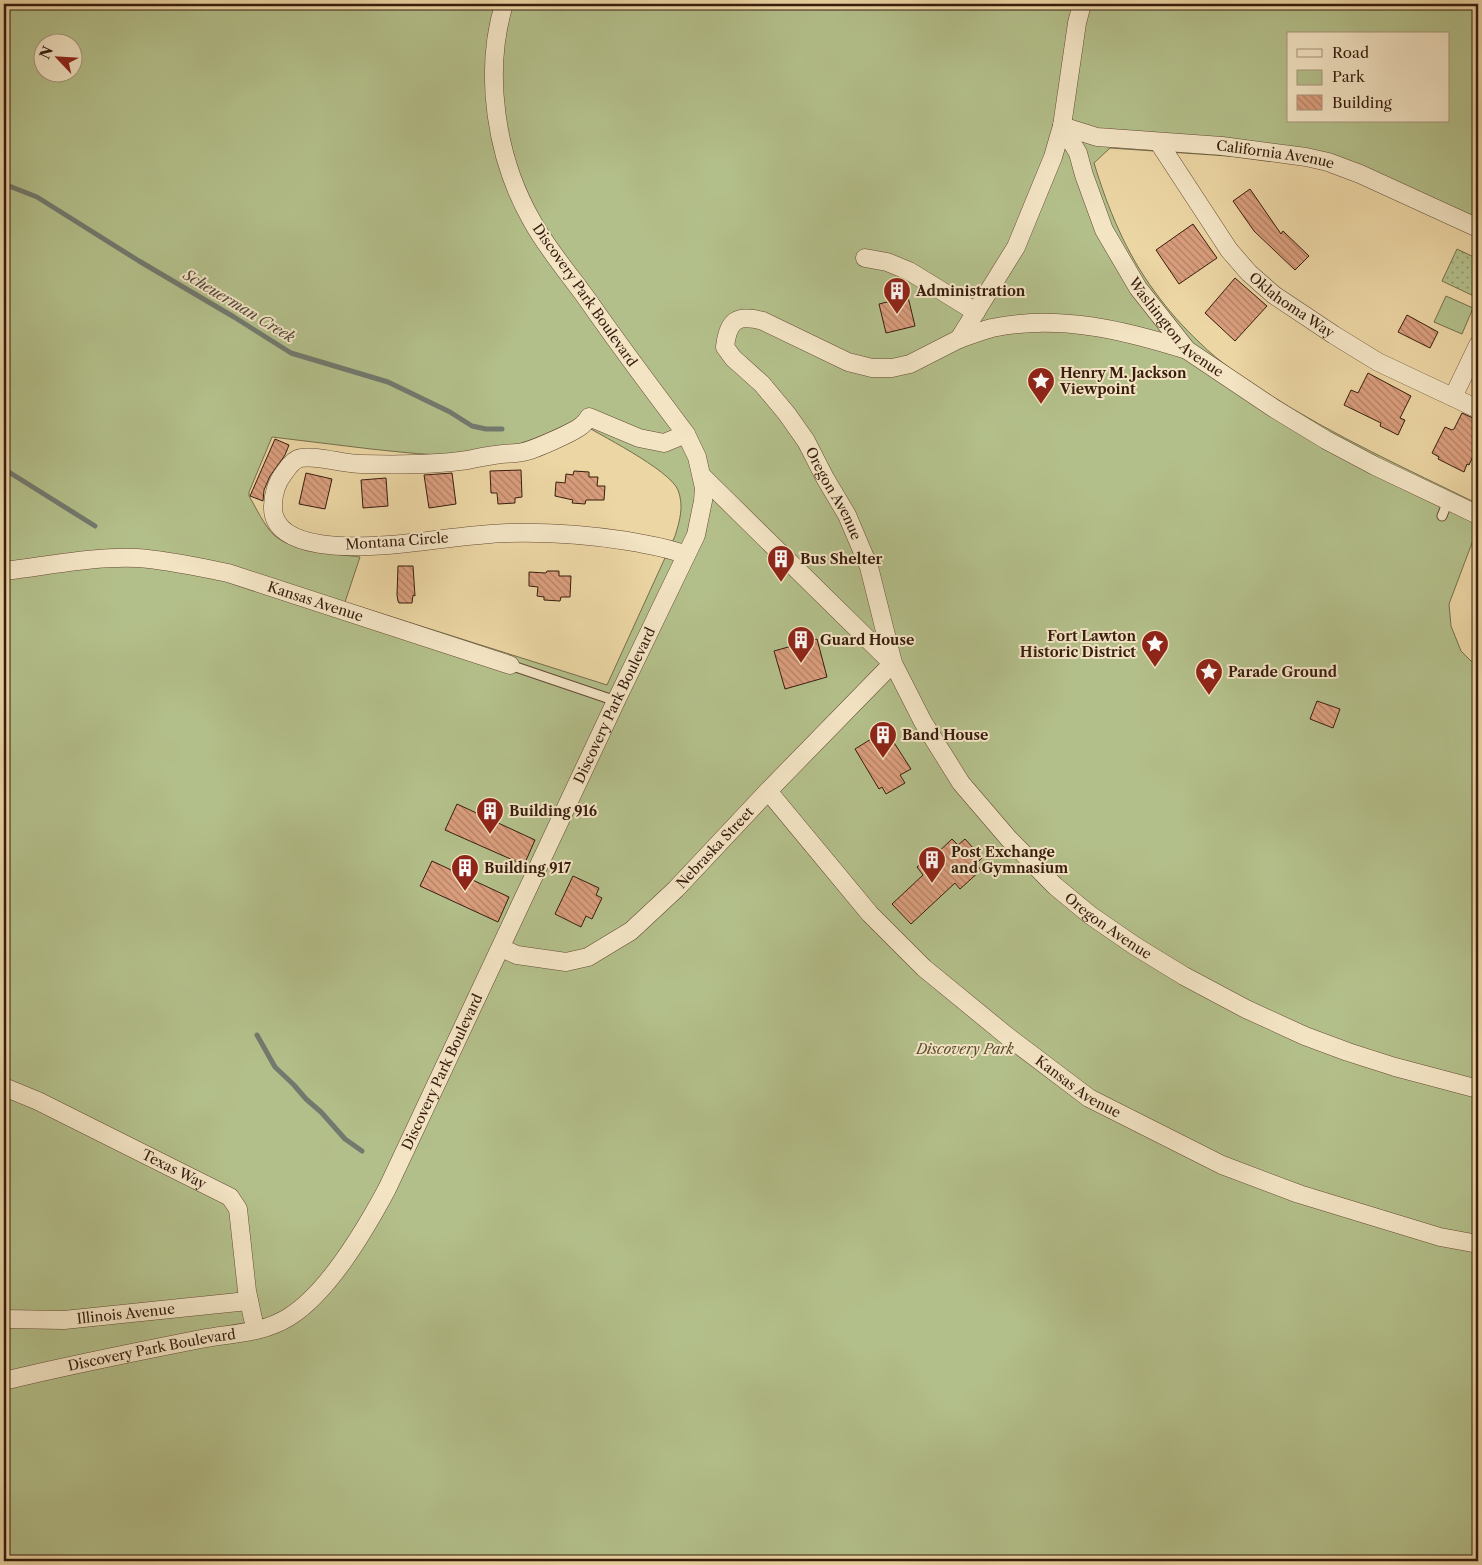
<svg xmlns="http://www.w3.org/2000/svg" width="1482" height="1565" font-family="'Libre Caslon Text',serif">
<style>
.grass{fill:url(#grass-dots);stroke:#756e4c}
.park{fill:#b3bf8a;stroke:#756e4c;fill-rule:evenodd}
.lines{fill:none;stroke-linecap:round;stroke-linejoin:round}
.stream{stroke:#72796e;stroke-width:5}
.building{fill:url(#building-back-hatch);stroke:#371c0d}
.lane-casing{stroke:#644a33;stroke-width:11}
.street-casing{stroke:#644a33;stroke-width:19}
.lane{stroke:#f3e4c4;stroke-width:9}
.street{stroke:#f3e4c4;stroke-width:18}
.labels{text-anchor:middle;stroke-width:4;stroke-linejoin:round;paint-order:stroke}
.street-label{font-size:14px;fill:#371c0d;stroke:#f3e4c4}
.poi-label{font-size:14px;font-weight:bold;fill:#371c0d;stroke:#f3e4c4;text-anchor:start}
.park-label{font-size:14px;font-style:italic;fill:#5c4d32;stroke:#f3e4c4}
.water-label{font-size:15px;font-style:italic;fill:#554a3d;stroke:#f3e4c4}
</style>
<defs>
<pattern id="grass-dots" width="8" height="8" patternUnits="userSpaceOnUse" patternTransform="scale(1.25)"><rect width="8" height="8" fill="#b3bf8a"/><path d="M2 2h.1M6 6h.1" fill="none" stroke="#929a6f" stroke-width="1.8" stroke-linecap="round"/></pattern>
<pattern id="building-back-hatch" width="6" height="6" patternUnits="userSpaceOnUse" patternTransform="scale(1.25)"><rect width="6" height="6" fill="#da9e7d"/><path d="M-1 5l2 2M0 0l6 6M5-1l2 2" fill="none" stroke="#b28065"/></pattern>
</defs>
<rect width="100%" height="100%" fill="#ecd6a4"/>
<filter id="stains"><feTurbulence type="fractalNoise" baseFrequency=".004" numOctaves="4"/><feColorMatrix values="0 0 0 0 .2 0 0 0 0 .09 0 0 0 0 .02 0 0 0 .5 -.17"/></filter>
<radialGradient id="worn" r=".72"><stop offset=".6" stop-color="#630" stop-opacity="0"/><stop offset="1" stop-color="#630" stop-opacity=".3"/></radialGradient>
<path class="grass" d="M 1457,249 L 1478,259 L 1478,298 L 1442,281 Z"/>
<g class="park">
<path d="M 4,4 L 1478,4 L 1478,236 L 1347,175 L 1321,167 L 1257,158 L 1110,148 L 1094,163 C 1108,209 1126,253 1155,292 C 1168,310 1184,328 1200,343 C 1220,363 1244,378 1267,393 C 1334,436 1407,469 1478,504 L 1478,527 L 1449,604 L 1451,626 L 1461,651 L 1471,661 L 1478,665 L 1478,1561 L 4,1561 ZM 1288,34 L 1448,34 L 1448,121 L 1288,121 ZM 42,42 L 72,42 L 72,72 L 42,72 ZM 575,420 C 598,434 669,469 678,490 C 684,506 680,520 675,536 L 607,685 L 345,602 L 360,557 C 337,554 291,551 274,535 C 263,524 257,509 249,496 L 249,492 L 272,437 C 305,441 338,445 371,449 C 411,453 453,459 493,451 C 522,445 549,433 575,420 Z"/>
<path d="M 1446,296 L 1473,308 L 1462,334 L 1434,322 Z"/>
</g>
<g class="lines">
<g class="stream">
<path d="M 4,184 L 37,197 L 139,261 L 234,317 L 291,353 L 388,382 L 450,412 L 472,426 L 486,429 L 502,429"/>
<path d="M 4,469 L 95,526"/>
<path d="M 257,1035 L 275,1067 L 294,1085 L 306,1099 L 321,1112 L 345,1139 L 362,1151"/>
</g>
</g>
<g class="building">
<path d="M 1250,189 L 1281,234 L 1283,231 L 1309,256 L 1295,270 L 1254,231 L 1233,201 Z"/>
<path d="M 1193,224 L 1217,258 L 1179,284 L 1156,250 Z"/>
<path d="M 1235,278 L 1267,306 L 1235,341 L 1205,313 Z"/>
<path d="M 908,297 L 915,326 L 886,333 L 879,304 Z"/>
<path d="M 1407,315 L 1438,332 L 1430,348 L 1398,332 Z"/>
<path d="M 1368,373 L 1411,396 L 1400,418 L 1405,420 L 1398,435 L 1380,426 L 1381,423 L 1344,405 L 1351,390 L 1358,393 Z"/>
<path d="M 1462,413 L 1475,419 L 1473,422 L 1478,424 L 1478,429 L 1474,438 L 1478,440 L 1478,445 L 1469,465 L 1467,464 L 1464,472 L 1438,459 L 1439,457 L 1432,453 L 1445,427 L 1452,430 L 1454,429 Z"/>
<path d="M 275,439 L 289,445 L 285,455 L 270,476 L 264,490 L 263,501 L 250,496 Z"/>
<path d="M 521,470 L 522,497 L 515,498 L 515,503 L 498,504 L 497,493 L 491,493 L 490,471 Z"/>
<path d="M 574,471 L 589,472 L 589,477 L 598,477 L 597,486 L 605,486 L 604,500 L 586,500 L 585,504 L 572,503 L 573,500 L 555,496 L 556,482 L 565,483 L 566,474 L 573,475 Z"/>
<path d="M 306,473 L 332,479 L 325,509 L 299,504 Z"/>
<path d="M 452,473 L 456,504 L 429,508 L 424,475 Z"/>
<path d="M 386,478 L 388,506 L 363,508 L 361,480 Z"/>
<path d="M 398,566 L 413,566 L 415,596 L 413,595 L 412,603 L 399,603 L 398,601 L 397,595 Z"/>
<path d="M 547,571 L 559,571 L 559,576 L 571,576 L 570,597 L 561,597 L 560,601 L 544,600 L 544,597 L 537,596 L 538,587 L 529,586 L 529,572 L 546,573 Z"/>
<path d="M 817,639 L 827,677 L 785,689 L 774,651 Z"/>
<path d="M 1317,701 L 1340,709 L 1333,728 L 1310,719 Z"/>
<path d="M 876,736 L 881,744 L 891,738 L 911,769 L 900,775 L 905,783 L 886,794 L 882,787 L 879,789 L 855,749 Z"/>
<path d="M 457,804 L 535,840 L 524,865 L 445,830 Z"/>
<path d="M 952,839 L 958,845 L 965,839 L 982,858 L 976,864 L 981,870 L 960,889 L 955,883 L 911,924 L 892,904 L 923,875 L 917,867 L 931,854 L 933,857 Z"/>
<path d="M 432,861 L 509,897 L 498,922 L 420,886 Z"/>
<path d="M 573,876 L 599,888 L 596,895 L 602,898 L 592,919 L 586,916 L 581,927 L 555,914 Z"/>
</g>
<g class="lines">
<defs>
<g id="lane">
<path d="M 1442,516 L 1448,501"/>
<path d="M 510,665 L 616,701"/>
</g>
<g id="street">
<path id="s1" d="M 1082,4 L 1077,23 L 1062,126 L 1053,157 L 1016,247 L 959,339 L 910,364 L 892,368 L 872,368 L 848,362 L 763,321 C 737,314 728,320 725,347 L 733,358 L 762,384 L 787,414 L 806,441 L 825,478 L 847,515 L 869,567 L 893,663 L 923,722 L 961,783 L 1009,839 L 1055,886 L 1090,915 L 1135,946 L 1184,976 L 1246,1009 L 1305,1036 L 1348,1052 L 1395,1067 L 1478,1089"/>
<path id="s2" d="M 1062,126 L 1078,153 L 1084,175 L 1104,230 L 1138,288 L 1187,350 L 1275,409 L 1326,440 L 1375,466 L 1478,515"/>
<path id="s3" d="M 1062,126 L 1097,137 L 1222,146 L 1306,157 L 1328,162 L 1360,174 L 1478,228"/>
<path id="s4" d="M 1159,143 L 1229,250 L 1249,273 L 1274,295 L 1334,335 L 1378,362 L 1478,409"/>
<path d="M 865,258 L 887,262 L 909,271 L 976,312"/>
<path d="M 959,339 C 970,335 981,331 992,328 C 1058,314 1124,330 1187,350"/>
<path d="M 1453,397 L 1478,345"/>
<path d="M 702,476 L 892,663"/>
<path d="M 686,555 C 667,547 648,545 628,541 C 589,535 548,532 508,533 C 469,534 429,542 389,545 C 360,547 271,553 273,506 C 273,495 277,482 284,473 C 288,467 294,459 301,458 C 318,455 342,464 361,464 C 396,465 433,465 468,460 C 477,458 486,456 495,455 C 505,453 514,454 523,452 C 534,450 574,432 581,426 C 584,424 587,420 589,417 L 639,438 L 664,443 L 686,434"/>
<path id="s5" d="M 4,571 C 47,566 93,556 137,558 C 168,560 198,567 228,573 L 510,665"/>
<path id="s6" d="M 768,791 L 870,914 L 924,968 L 1007,1036 L 1089,1098 L 1222,1165 L 1299,1194 L 1440,1237 L 1478,1244"/>
<path id="s7" d="M 501,948 L 517,955 L 566,962 L 588,957 L 631,931 L 676,889 L 768,791 L 893,663"/>
<path id="s8" d="M 4,1087 L 38,1101 L 230,1197 L 238,1209 L 247,1291 L 253,1319"/>
<path id="s9" d="M 4,1319 L 64,1320 L 248,1301"/>
<path id="s10" d="M 4,1381 C 69,1365 135,1352 201,1339 C 231,1333 262,1334 289,1317 C 329,1292 365,1230 387,1189 L 616,701 L 696,535 L 703,501 L 704,488 L 697,457 L 686,434 C 652,389 619,345 587,299 C 569,274 546,247 532,221 C 496,158 483,74 504,4"/>
</g>
</defs>
<use href="#lane" class="lane-casing"/>
<use href="#street" class="street-casing"/>
<use href="#lane" class="lane"/>
<use href="#street" class="street"/>
</g>
<defs>
<symbol id="building-pin" viewBox="-11 -11 22 30"><path d="M0 17L-7.5 6A9.5 9.5 0 1 1 7.5 6Z" fill="#8f2418" stroke="#f3e4c4"/><path d="M-4-6H4V6H1V3H-1V6H-4ZM-2.5-4.3h1.7v1.8h-1.7ZM.8-4.3h1.7v1.8H.8ZM-2.5-1h1.7V.8h-1.7ZM.8-1h1.7V.8H.8Z" fill="#fff"/></symbol>
<symbol id="sight-pin" viewBox="-11 -11 22 30"><path d="M0 17L-7.5 6A9.5 9.5 0 1 1 7.5 6Z" fill="#8f2418" stroke="#f3e4c4"/><path d="M0-6L1.8-2.2L6-1.7L2.9 1.2L3.7 5.4L0 3.3L-3.7 5.4L-2.9 1.2L-6-1.7L-1.8-2.2Z" fill="#fff"/></symbol>
</defs>
<g fill-rule="evenodd">
<use href="#building-pin" x="881" y="275" width="32" height="43"/>
<use href="#sight-pin" x="1025" y="365" width="32" height="43"/>
<use href="#building-pin" x="765" y="543" width="32" height="43"/>
<use href="#building-pin" x="785" y="624" width="32" height="43"/>
<use href="#sight-pin" x="1139" y="628" width="32" height="43"/>
<use href="#sight-pin" x="1193" y="656" width="32" height="43"/>
<use href="#building-pin" x="867" y="719" width="32" height="43"/>
<use href="#building-pin" x="474" y="795" width="32" height="43"/>
<use href="#building-pin" x="916" y="844" width="32" height="43"/>
<use href="#building-pin" x="449" y="852" width="32" height="43"/>
</g>
<g class="labels">
<g class="street-label">
<text dy="5" stroke="none"><textPath href="#s3" startOffset="216">California Avenue</textPath></text>
<text transform="translate(585 295) rotate(55)" y="5">Discovery Park Boulevard</text>
<text dy="5" stroke="none"><textPath href="#s4" startOffset="212">Oklahoma Way</textPath></text>
<text dy="5" stroke="none"><textPath href="#s2" startOffset="235">Washington Avenue</textPath></text>
<text dy="5" stroke="none"><textPath href="#s1" startOffset="815">Oregon Avenue</textPath></text>
<text transform="translate(397 541) rotate(-4)" y="5">Montana Circle</text>
<text dy="5" stroke="none"><textPath href="#s5" startOffset="318">Kansas Avenue</textPath></text>
<text dy="5" stroke="none"><textPath href="#s10" startOffset="990">Discovery Park Boulevard</textPath></text>
<text dy="5" stroke="none"><textPath href="#s7" startOffset="258">Nebraska Street</textPath></text>
<text dy="5" stroke="none"><textPath href="#s1" startOffset="1340">Oregon Avenue</textPath></text>
<text dy="5" stroke="none"><textPath href="#s10" startOffset="585">Discovery Park Boulevard</textPath></text>
<text dy="5" stroke="none"><textPath href="#s6" startOffset="431">Kansas Avenue</textPath></text>
<text dy="5" stroke="none"><textPath href="#s8" startOffset="189">Texas Way</textPath></text>
<text dy="5" stroke="none"><textPath href="#s9" startOffset="122">Illinois Avenue</textPath></text>
<text dy="5" stroke="none"><textPath href="#s10" startOffset="151">Discovery Park Boulevard</textPath></text>
</g>
<g class="poi-label">
<text x="916" y="296">Administration</text>
<text x="1060" y="378">Henry M. Jackson<tspan x="1060" dy="16">Viewpoint</tspan></text>
<text x="800" y="564">Bus Shelter</text>
<text x="1136" y="641" text-anchor="end">Fort Lawton<tspan x="1136" dy="16">Historic District</tspan></text>
<text x="820" y="645">Guard House</text>
<text x="1228" y="677">Parade Ground</text>
<text x="902" y="740">Band House</text>
<text x="509" y="816">Building 916</text>
<text x="951" y="857">Post Exchange<tspan x="951" dy="16">and Gymnasium</tspan></text>
<text x="484" y="873">Building 917</text>
</g>
<g class="park-label">
<text x="965" y="1054">Discovery Park</text>
</g>
<g class="water-label">
<text transform="translate(239 306) rotate(31)" y="5">Scheuerman Creek</text>
</g>
</g>
<rect width="1482" height="1565" fill="none" stroke="#ecd6a4" stroke-width="20"/>
<rect x="5" y="5" width="1472" height="1555" fill="none" stroke="#371c0d" stroke-width="2.5"/>
<rect x="10" y="10" width="1462" height="1545" fill="none" stroke="#371c0d"/>
<rect x="1287" y="32" width="162" height="90" fill="#f3e4c4" stroke="#a8947b"/>
<rect x="1297" y="49" width="25" height="8" fill="#f3e4c4" stroke="#a8947b"/>
<text x="1332" y="58" font-size="15" fill="#371c0d">Road</text>
<rect x="1297" y="70" width="25" height="15" fill="#b3bf8a" stroke="#a8947b"/>
<text x="1332" y="82" font-size="15" fill="#371c0d">Park</text>
<rect x="1297" y="95" width="25" height="15" fill="url(#building-back-hatch)" stroke="#a8947b"/>
<text x="1332" y="108" font-size="15" fill="#371c0d">Building</text>
<g transform="translate(58 58) rotate(295)"><circle r="24" fill="#f3e4c4" stroke="#a8947b"/>
<path d="M0-4L9 19L0 12L-9 19Z" fill="#8f2418"/>
<text y="-8" font-size="14" font-weight="bold" text-anchor="middle" fill="#371c0d">N</text>
</g>
<rect width="100%" height="100%" filter="url(#stains)"/>
<rect width="100%" height="100%" fill="url(#worn)"/>
</svg>
